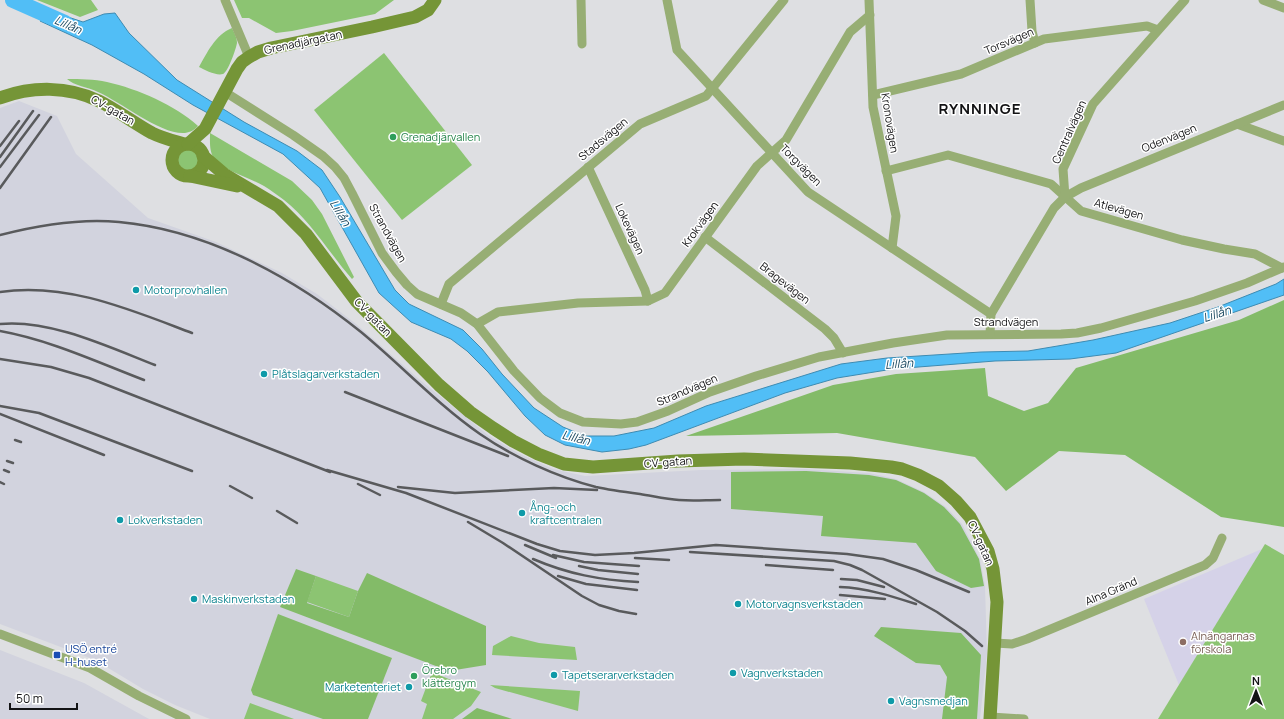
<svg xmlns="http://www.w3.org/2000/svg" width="1284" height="719" font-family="Manrope,sans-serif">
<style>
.built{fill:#d2d3de}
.education{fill:#d5d2e8}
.green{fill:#8cc472}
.forest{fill:#83bb68}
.water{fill:#51bef6;stroke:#3e8bb2}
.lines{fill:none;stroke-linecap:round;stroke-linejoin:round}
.river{stroke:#51bef6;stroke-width:16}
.street{stroke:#97ae74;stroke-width:9}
.secondary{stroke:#759537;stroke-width:13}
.rail{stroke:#595a5c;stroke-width:2.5}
.leisure-dot{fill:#2e9e5b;stroke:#fff;stroke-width:1.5}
.culture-dot{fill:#0f9aa8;stroke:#fff;stroke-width:1.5}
.education-dot{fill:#8d6e63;stroke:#fff;stroke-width:1.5}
.transit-dot{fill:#1a4fb4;stroke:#fff;stroke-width:1.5}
.labels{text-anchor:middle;stroke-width:3;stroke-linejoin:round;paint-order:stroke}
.street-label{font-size:11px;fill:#131315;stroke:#fff}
.leisure-label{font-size:11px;fill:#27864d;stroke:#fff;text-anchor:start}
.culture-label{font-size:11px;fill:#0d838f;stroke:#fff;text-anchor:start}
.education-label{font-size:11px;fill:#785e54;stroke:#fff;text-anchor:start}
.transit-label{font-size:11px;fill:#164399;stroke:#fff;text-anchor:start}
.water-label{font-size:12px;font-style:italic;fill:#1c4960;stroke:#fff}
.district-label{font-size:15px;font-weight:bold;letter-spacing:1px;fill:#131315;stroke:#fff}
</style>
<rect width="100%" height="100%" fill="#dedfe2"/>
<g class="built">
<path d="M 19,101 L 57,116 L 76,154 L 148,218 L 216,242 L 282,273 L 317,294 L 356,324 L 420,380 L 488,435 L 518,453 L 553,469 L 585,476 L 701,470 L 804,469 L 869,473 L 896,479 L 924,492 L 946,507 L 962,524 L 980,559 L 985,586 L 987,654 L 980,719 L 210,719 L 175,705 L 143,689 L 95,660 L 0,624 L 0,108 Z"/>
<path d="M 0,650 L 84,683 L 149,719 L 0,719 Z"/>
</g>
<path class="education" d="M 1262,549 L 1179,685 L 1144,599 Z"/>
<g class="green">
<path d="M 37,0 L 91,0 L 98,10 L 80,17 Z"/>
<path d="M 234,0 L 394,0 L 375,14 L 292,31 L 276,33 L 249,18 L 242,18 Z"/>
<path d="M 232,28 C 234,33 237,37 237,43 C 236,49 228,72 223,74 C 216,76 205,70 199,67 C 207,53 215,35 232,28 Z"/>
<path d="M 384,53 L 472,165 L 402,220 L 314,110 Z"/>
<path d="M 67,79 C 80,79 94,79 107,82 C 138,89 175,105 198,126 C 194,130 191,132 185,133 C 161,135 121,102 98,92 C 88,87 74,86 67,79 Z"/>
<path d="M 210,133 L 292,181 L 312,200 L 322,214 L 354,277 L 352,279 C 330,254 310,220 284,200 C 277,195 271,190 264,186 C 250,178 225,171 215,160 C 209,152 210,143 210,133 Z"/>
<circle cx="188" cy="160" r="10"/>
<path d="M 1265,544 L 1284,555 L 1284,719 L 1158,719 Z"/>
<path d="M 316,576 L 358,591 L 349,617 L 307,602 Z"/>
<path d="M 511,636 L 539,643 L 575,647 L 577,660 L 492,655 L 493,646 Z"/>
<path d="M 434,673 L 481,692 L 471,706 L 453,719 L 422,719 L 427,704 L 421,701 L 430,677 Z"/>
<path d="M 490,685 L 580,691 L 578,711 L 495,688 Z"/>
<path d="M 250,703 L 294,719 L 244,719 Z"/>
</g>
<g class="forest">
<path d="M 1284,300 L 1284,527 L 1221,517 L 1125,455 L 1059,451 L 1006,491 L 975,457 L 837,433 L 686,436 L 833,385 L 896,374 L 985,368 L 988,396 L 1024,411 L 1048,403 L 1076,368 L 1239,320 Z"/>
<path d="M 806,471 L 869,475 L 896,480 L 924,493 L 944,507 L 960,524 L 979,559 L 984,586 L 971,588 L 936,571 L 916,543 L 821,536 L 823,516 L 731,509 L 731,472 Z"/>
<path d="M 296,569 L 316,576 L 307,603 L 349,617 L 358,591 L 367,573 L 486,626 L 486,665 L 449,671 L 280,607 Z"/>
<path d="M 278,614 L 392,658 L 368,719 L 323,719 L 253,695 L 251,690 Z"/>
<path d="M 881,627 L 961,633 L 981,655 L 977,719 L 942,719 L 947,677 L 940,665 L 916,663 L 874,636 Z"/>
<path d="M 477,708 L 512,719 L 462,719 Z"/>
</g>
<path class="water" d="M 115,13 L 129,33 L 177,80 L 244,122 L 297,151 L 322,170 L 340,197 L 395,290 L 409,304 L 463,330 L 482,349 L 502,374 L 534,408 L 563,427 L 585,436 L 614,436 L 654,428 L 706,406 L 841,364 L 887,358 L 981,352 L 1028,351 L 1093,340 L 1170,323 L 1218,307 L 1276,284 L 1284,279 L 1284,295 L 1116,353 L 1070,359 L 995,361 L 893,369 L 837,378 L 785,393 L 646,445 L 629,449 L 602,452 L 565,445 L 545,435 L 525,416 L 488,372 L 467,351 L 451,339 L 411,322 L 379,293 L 320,188 L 283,154 L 193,105 L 144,74 L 92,45 L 40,21 L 46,14 L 61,18 L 68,17 L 83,22 L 104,14 Z"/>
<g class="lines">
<path class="river" d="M 13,0 L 65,23"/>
<g class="street">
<path d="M 225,0 L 249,57"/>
<path d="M 581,0 L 582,44"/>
<path d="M 667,0 L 677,50 L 808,192 L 991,314"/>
<path d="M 869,0 L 873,107 L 896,216 L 892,248"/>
<path d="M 1030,0 L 1032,31 L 1035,43"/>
<path d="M 1263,0 L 1284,8"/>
<path d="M 225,92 L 293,135 L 323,156 L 335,167 L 344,178 L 352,193 L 382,253 L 396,272 L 407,285 L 417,294 L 461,313 L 477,324 L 514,371 L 540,398 L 560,413 L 583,422 L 621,424 L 637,422 L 668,411 L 710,392 L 756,376 L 819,357 L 893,343 L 947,335 L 1061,334 L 1077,333 L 1101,328 L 1195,301 L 1247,283 L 1284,267"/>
<path d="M 873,95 L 961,74 L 1044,39 L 1147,26 L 1158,30"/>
<path d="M 1237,124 L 1284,141"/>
<path d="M 588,167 L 645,290 L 648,301"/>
<path d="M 886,171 L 948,155 L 1051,184 L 1081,211 L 1182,240 L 1224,249 L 1255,254 L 1282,268"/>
<path d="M 1065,197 L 1081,188 L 1284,105"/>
<path d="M 705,237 L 825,329 L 834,338 L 843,353"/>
<path d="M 441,304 L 449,284 L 640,124 L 706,96 L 784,0"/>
<path d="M 477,324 L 498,312 L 578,303 L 648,301 L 665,293 L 757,166 L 786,140 L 850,32 L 870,15"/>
<path d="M 990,334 L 991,314 L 1054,208 L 1065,197 L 1063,169 L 1093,104 L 1185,0"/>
<path d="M 0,634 L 90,668 L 139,696 L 186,719"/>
<path d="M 995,643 L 1012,644 L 1027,639 L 1205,565 L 1213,558 L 1222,538"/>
<path d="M 991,717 L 1024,719"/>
</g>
<g class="secondary">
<path d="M 0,98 C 32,86 68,86 99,101 C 117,110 134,123 152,133 C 162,138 174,141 184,144"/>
<circle cx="188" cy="160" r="16"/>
<path d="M 188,144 L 205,129 L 237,69 L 242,62 L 249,57 L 258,52 L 271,48 L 372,27 L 415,17 L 428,10 L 435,0"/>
<path d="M 203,156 L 224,174 L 278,206 L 306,234 L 357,302 L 439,385 L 470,412 L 493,428 L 513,441 L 538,454 L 564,464 L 593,467 L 678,461 L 744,459 L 850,463 L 891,467 L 902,469 L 918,475 L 939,486 L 956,501 L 970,517 L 988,551 L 993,569 L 997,602 L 990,719"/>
<path d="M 190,176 L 237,186"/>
</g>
<g class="rail">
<path d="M 0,146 L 19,121"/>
<path d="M 0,157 L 33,111"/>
<path d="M 0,167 L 39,115"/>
<path d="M 0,188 L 51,117"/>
<path d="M 0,235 C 39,225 79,218 119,222 C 207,230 293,277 361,332 C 401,365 437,404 480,434 C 513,457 557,477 596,487 C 610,490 625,492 640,494 C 653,496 666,499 679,500 C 693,501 706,500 720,500"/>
<path d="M 0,292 C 67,282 131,310 192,333"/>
<path d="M 0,324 C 50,319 109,347 155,365"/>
<path d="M 0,331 C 50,340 97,362 144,380"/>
<path d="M 0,359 L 51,367 L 89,378 L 330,472"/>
<path d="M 345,392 L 508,456"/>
<path d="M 0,406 L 39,413 L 192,471"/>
<path d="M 0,414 L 104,455"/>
<path d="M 15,440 L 21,442"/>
<path d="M 7,461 L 13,463"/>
<path d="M 4,470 L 9,472"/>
<path d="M 327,470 L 406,493 L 537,544 L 560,551 L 595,555 L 634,553 L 716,545 L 847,554 L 883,559 L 916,570 L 969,592"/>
<path d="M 0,482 L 4,484"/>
<path d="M 358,484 L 380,495"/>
<path d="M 230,486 L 252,498"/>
<path d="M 398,487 L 455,493 L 554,488 L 597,490"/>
<path d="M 277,511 L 297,523"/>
<path d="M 468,522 L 503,543 L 582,596 L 599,605 L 619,611 L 636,614"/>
<path d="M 525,545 L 556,558"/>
<path d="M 690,552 L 834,561 L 850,565 L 862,570 L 937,612 L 965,631 L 982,646"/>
<path d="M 553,555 L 584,562 L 639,566"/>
<path d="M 635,558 L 669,560"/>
<path d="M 533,559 C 568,574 600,580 638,582"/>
<path d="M 766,565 L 833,570"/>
<path d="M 579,566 L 598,570 L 638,574"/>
<path d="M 558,576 L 586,584 L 637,590"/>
<path d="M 841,579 L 857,580 L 884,587"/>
<path d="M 840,587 C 866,588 891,596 916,604"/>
<path d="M 840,595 L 885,599"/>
</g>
</g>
<g class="leisure-dot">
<circle cx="393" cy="137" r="4"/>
<circle cx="414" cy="676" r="4"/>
</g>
<g class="culture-dot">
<circle cx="136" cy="290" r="4"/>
<circle cx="264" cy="374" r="4"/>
<circle cx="522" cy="513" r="4"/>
<circle cx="120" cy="520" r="4"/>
<circle cx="194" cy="599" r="4"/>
<circle cx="738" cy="604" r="4"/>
<circle cx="733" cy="673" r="4"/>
<circle cx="554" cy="675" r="4"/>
<circle cx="409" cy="687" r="4"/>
<circle cx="891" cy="701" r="4"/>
</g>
<circle class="education-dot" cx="1183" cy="642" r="4"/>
<rect class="transit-dot" x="53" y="651" width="8" height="8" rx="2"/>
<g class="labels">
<g class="street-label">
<text transform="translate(1009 41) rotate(-23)" y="4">Torsvägen</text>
<text transform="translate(303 42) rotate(-12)" y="4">Grenadjärgatan</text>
<text transform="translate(113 110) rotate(29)" y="4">CV-gatan</text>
<text transform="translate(890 123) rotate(81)" y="4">Kronovägen</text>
<text transform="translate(1069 132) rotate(-66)" y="4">Centralvägen</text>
<text transform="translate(1169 138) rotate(-22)" y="4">Odenvägen</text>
<text transform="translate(603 139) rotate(-40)" y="4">Stadsvägen</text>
<text transform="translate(801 165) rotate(45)" y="4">Torgvägen</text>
<text transform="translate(1119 209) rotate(16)" y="4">Atlevägen</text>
<text transform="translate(700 224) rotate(-54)" y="4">Krokvägen</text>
<text transform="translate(630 229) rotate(65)" y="4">Lokevägen</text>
<text transform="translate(388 233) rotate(61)" y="4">Strandvägen</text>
<text transform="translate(785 283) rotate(38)" y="4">Bragevägen</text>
<text transform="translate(373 317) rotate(46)" y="4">CV-gatan</text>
<text x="1006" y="326">Strandvägen</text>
<text transform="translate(687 390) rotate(-23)" y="4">Strandvägen</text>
<text transform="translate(668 462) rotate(-4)" y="4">CV-gatan</text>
<text transform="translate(981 543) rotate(66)" y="4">CV-gatan</text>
<text transform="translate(1111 591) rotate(-23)" y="4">Alna Gränd</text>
</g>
<g class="leisure-label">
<text x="401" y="141">Grenadjärvallen</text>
<text x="422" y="674">Örebro<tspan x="422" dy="13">klättergym</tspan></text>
</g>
<g class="culture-label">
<text x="144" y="294">Motorprovhallen</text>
<text x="272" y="378">Plåtslagarverkstaden</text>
<text x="530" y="511">Ång- och<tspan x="530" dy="13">kraftcentralen</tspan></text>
<text x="128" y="524">Lokverkstaden</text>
<text x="202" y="603">Maskinverkstaden</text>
<text x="746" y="608">Motorvagnsverkstaden</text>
<text x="741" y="677">Vagnverkstaden</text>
<text x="562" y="679">Tapetserarverkstaden</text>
<text x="401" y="691" text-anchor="end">Marketenteriet</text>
<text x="899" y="705">Vagnsmedjan</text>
</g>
<g class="education-label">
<text x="1191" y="640">Alnängarnas<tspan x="1191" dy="13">förskola</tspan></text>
</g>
<g class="transit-label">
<text x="65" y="653">USÖ entré<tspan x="65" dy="13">H-huset</tspan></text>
</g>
<g class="water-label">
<text transform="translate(68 25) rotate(24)" y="4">Lillån</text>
<text transform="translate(340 213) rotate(59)" y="4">Lillån</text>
<text transform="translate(1217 314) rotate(-18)" y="4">Lillån</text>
<text transform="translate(899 364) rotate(-4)" y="4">Lillån</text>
<text transform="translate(576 438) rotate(14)" y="4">Lillån</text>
</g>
<g class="district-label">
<text x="980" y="114">RYNNINGE</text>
</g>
</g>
<g transform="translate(1256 691)" stroke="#ffffff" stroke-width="3" paint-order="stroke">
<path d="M0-3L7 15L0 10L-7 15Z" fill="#131315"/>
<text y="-6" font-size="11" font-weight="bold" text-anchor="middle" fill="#131315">N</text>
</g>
<path d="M10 703v6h67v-6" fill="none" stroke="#131315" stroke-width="2"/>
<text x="16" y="703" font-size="12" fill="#131315" stroke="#ffffff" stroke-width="3" paint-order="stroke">50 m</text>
</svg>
